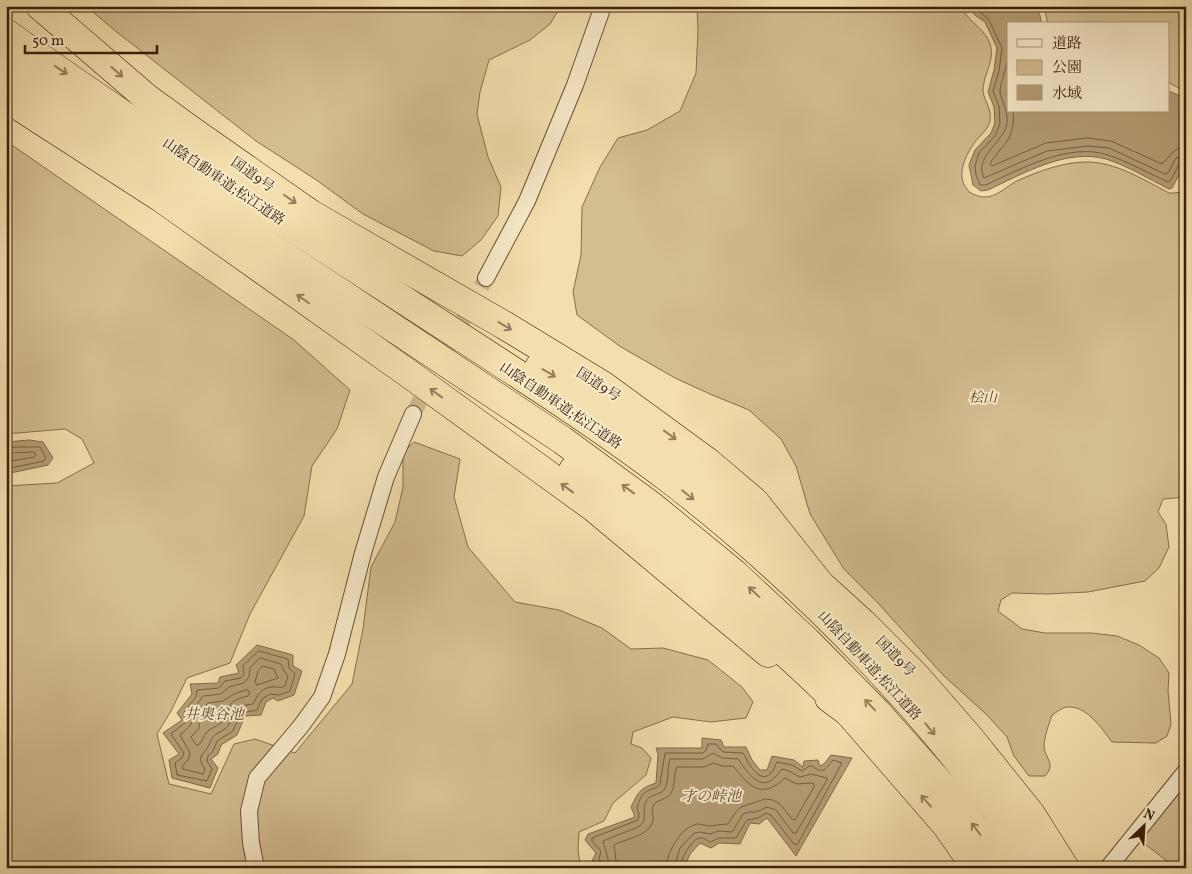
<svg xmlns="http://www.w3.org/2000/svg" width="1192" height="874" font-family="Vollkorn,'Noto Serif JP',serif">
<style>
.green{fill:#d3be91;stroke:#866e4d}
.water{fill:#b49d75;stroke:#836a4a}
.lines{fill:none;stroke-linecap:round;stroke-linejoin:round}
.shore{stroke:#765e3f;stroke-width:1}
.minor-tunnel{stroke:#ceb88c;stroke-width:16;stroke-dasharray:16 8;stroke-linecap:butt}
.minor-casing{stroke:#684e32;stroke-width:18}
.trunk-casing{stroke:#391e09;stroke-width:29}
.motorway-casing{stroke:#391e09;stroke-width:29}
.minor{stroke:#f7eaca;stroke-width:16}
.trunk{stroke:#f3dfad;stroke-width:28}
.motorway{stroke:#f3dfad;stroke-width:28}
.oneway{stroke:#967e5b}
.labels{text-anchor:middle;stroke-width:4;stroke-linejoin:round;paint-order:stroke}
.street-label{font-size:14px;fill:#391e09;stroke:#f7eaca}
.park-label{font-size:14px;font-style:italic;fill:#60462b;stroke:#f7eaca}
.water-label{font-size:15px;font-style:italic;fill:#644a2f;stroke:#f7eaca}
</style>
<rect width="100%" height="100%" fill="#f3dfad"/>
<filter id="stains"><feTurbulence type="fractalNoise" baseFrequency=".004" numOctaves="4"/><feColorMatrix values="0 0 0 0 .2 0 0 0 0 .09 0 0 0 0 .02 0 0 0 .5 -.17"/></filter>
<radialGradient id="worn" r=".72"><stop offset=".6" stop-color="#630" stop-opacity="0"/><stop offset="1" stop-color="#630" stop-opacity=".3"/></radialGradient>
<g class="green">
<path d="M 86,6 L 561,6 L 550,24 L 530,40 L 489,60 L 480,92 L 477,114 L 488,157 L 501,187 L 498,216 L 481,240 L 462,256 L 434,251 L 363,214 L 315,179 L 256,141 L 113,29 Z"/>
<path d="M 697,6 L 962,6 C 964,18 982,27 988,39 C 998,59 983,72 983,91 C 984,101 992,108 990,121 C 988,128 985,131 980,136 C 970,147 958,167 963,182 C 964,185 967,189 969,192 C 973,194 979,197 983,197 C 996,198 1007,186 1017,181 C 1039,171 1063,162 1087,162 C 1116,162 1144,180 1169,193 L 1175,193 L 1186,191 L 1186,497 L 1163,499 L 1158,512 L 1166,524 L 1169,547 L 1159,568 L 1145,581 L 1088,592 L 1047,594 L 1012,593 L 1001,600 L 998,611 L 1022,629 L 1045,633 L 1091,633 L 1117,636 L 1139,645 L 1159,658 L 1169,673 L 1168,691 L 1171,724 L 1167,736 L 1156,743 L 1112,742 C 1101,728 1087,705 1066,707 C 1061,708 1056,713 1052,715 C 1049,724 1044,737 1044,747 C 1046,760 1056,764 1045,776 L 1029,776 L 1014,756 L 1007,737 L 986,714 L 943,675 L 877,602 L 844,569 L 810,514 L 796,466 L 781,439 L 749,410 L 710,394 L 675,378 L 621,347 L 577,315 L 573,292 L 581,255 L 582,207 L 600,167 L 618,138 L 647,130 L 680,111 L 696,73 L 698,31 Z"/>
<path d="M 1036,6 L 1186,6 L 1186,92 L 1168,82 L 1168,24 L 1048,24 L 1045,11 Z"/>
<path d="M 6,141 L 294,340 L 350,390 L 337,429 L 312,466 L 304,516 L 250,614 L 230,663 L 187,678 L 171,711 L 157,734 L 169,784 L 211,794 L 234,744 L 255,739 L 295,753 L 352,684 L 363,629 L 371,567 L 395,522 L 403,487 L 403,453 L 414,442 L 460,459 L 454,497 L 468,547 L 515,602 L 559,610 L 602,628 L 631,649 L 663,648 L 708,660 L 742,687 L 753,702 L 746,718 L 711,722 L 673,717 L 633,732 L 631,744 L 642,748 L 651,758 L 646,775 L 613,803 L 604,821 L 579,832 L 578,850 L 580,863 L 591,868 L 6,868 L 6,486 L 57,483 L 94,463 L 82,439 L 65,429 L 6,434 Z"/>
<path d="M 1186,786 L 1186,868 L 1176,868 L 1141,841 L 1141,837 L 1177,792 Z"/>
</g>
<g class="water">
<path d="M 1028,6 C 1038,10 1041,12 1041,24 L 1008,24 L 1008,111 L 1168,111 L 1168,91 L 1186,98 L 1186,162 L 1172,188 L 1169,189 C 1149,179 1128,166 1106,159 C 1067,148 1022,174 988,190 L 981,191 L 973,185 L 969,165 L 975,150 L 991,133 L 995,123 L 994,107 L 988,92 L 994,70 L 997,48 L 985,22 L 976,16 L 967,7 Z"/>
<path d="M 29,440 L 43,442 L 53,458 L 48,465 L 6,474 L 6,442 Z"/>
<path d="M 257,645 L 293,655 L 293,666 L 302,671 L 294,695 L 278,701 L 273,698 L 266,702 L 261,715 L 245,716 L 237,735 L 221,745 L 218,754 L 211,759 L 218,768 L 210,788 L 172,778 L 169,760 L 179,754 L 163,733 L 182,720 L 177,713 L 192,694 L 190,684 L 218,683 L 220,677 L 239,673 L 236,665 Z"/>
<path d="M 702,738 L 721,740 L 724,747 L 746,747 L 752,760 L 760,770 L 767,770 L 772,756 L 794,760 L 803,767 L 804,761 L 818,760 L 820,766 L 824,764 L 831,755 L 852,758 L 796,856 L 767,818 L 759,824 L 750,823 L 740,844 L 719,843 L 711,848 L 700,843 L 690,854 L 684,868 L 627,868 L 622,866 L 618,868 L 600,868 L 592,861 L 596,853 L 585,840 L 588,834 L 635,817 L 631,807 C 639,791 639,789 656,783 L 658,754 L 656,748 L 702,748 Z"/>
</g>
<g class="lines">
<g class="shore">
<path d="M 973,6 L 989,20 L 1002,48 L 999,71 L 993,91 L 999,106 L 1000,124 L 995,136 L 979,153 L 975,166 L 976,175 L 980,185 L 986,185 C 1020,169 1070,142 1108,155 C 1129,162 1148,173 1168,182 L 1170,181 L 1180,163 L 1186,161"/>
<path d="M 1008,59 C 1007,67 999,86 1000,93 C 1003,104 1010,115 1006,127 C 1000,145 974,157 984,178 L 1047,151 L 1088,146 L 1109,148 L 1165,174 L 1168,173 L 1176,158 L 1186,155"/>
<path d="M 1013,111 C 1015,128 1011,139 999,151 C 996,156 992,159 990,164 L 992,166 L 1046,143 L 1087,138 L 1111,141 L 1162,164 C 1170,157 1172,148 1186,147"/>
<path d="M 6,447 L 40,447 L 46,458 L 44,461 L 6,469"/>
<path d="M 6,453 L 34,452 L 36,455 L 34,457 L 6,462"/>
<path d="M 259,651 L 288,659 L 289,668 L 295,674 L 290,691 L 279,695 L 270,694 L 262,699 L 257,710 L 241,713 L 233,731 L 217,741 L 213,751 L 208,756 L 207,761 L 212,769 L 207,781 L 177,775 L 175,763 L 182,758 L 184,753 L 171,734 L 186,722 L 187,718 L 184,712 L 196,697 L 197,690 L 219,688 L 225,681 L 241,678 L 244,674 L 243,666 Z"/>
<path d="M 260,658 L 281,664 L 284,671 L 288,676 L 285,686 C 279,689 278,686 272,687 C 262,687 257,696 253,704 C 230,707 239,710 228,726 C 225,730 219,732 215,735 C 211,738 211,741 209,745 C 203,757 196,754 205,770 L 203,774 L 183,769 L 182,766 L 188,760 L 190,753 L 180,735 C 189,727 194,725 192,712 L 203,696 L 221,694 L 229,687 L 244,683 L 249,677 L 250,668 Z"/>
<path d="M 263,666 L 274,669 L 278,678 L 257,685 L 255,682 L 258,671 Z"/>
<path d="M 247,690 L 250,692 L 248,696 C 221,702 234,710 221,723 C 217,726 211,728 207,732 C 203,736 203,742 198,745 L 196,745 L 191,737 L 199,728 L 200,714 L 208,703 L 223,701 L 234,694 Z"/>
<path d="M 603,868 L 599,859 L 601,851 L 592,841 L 592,838 L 638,820 L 639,815 L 637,807 C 639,802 641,795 646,792 C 651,788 656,790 660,784 L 665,753 L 703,753 L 706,750 L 708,744 L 716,744 L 723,752 L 743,753 C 747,760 759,786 771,773 C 774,770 775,765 777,762 L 792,765 L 802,771 L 809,766 L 812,766 C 824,775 825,769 833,760 L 842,763 L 797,845 L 794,844 L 771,815 L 766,813 L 758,818 L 747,820 L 736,838 L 719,838 L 710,842 C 707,840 703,837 699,838 C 690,841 681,859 680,868"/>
<path d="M 609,868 C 609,858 605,850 603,841 L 638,827 C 650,820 640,810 647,800 C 652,793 663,796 666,786 C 669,778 667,767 670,759 L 703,759 L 713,753 L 722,758 L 738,759 C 745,768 759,793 774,778 C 777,776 779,772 782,769 L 789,771 L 800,777 L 811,774 L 827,778 L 827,780 L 796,833 L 793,833 L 776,810 L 767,807 L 756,812 L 749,812 L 743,814 L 732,832 L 718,831 L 710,834 L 700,832 L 694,833 L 680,848 L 674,868"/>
<path d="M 617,868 L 614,845 C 627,838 648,837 653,821 C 654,816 651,810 653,806 C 655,800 667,800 671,793 C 676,785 673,774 677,767 L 704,767 L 713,763 L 722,766 L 733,766 C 750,787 761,800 785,778 L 797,784 L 811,783 L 814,784 L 814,787 L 795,820 L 792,819 L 780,804 L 773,800 L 765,799 L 741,807 L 735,813 L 728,824 C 722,824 714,826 708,826 C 704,825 701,824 697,824 C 680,828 667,852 666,868"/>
</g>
<path class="minor-tunnel" d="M 413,414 L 486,278"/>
<defs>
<g id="minor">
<path d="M 486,278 L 527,201 L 575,85 L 603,6"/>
<path d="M 256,868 L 251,843 L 249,811 L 257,778 L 301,726 L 322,697 L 337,654 L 363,553 L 386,477 L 413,414"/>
<path d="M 1108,868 L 1186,771"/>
</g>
<g id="trunk">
<path d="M 40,6 L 147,98 L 191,130 L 311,214 L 504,325 L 604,386 L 708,462 L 755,502 L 820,584 L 863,623 L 916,676 L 970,738 L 1031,814 L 1065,868"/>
<path d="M 6,98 L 161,198 L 412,376 L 594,508 L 768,653"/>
<path d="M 829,698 L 848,712 L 946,825 L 976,868"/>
</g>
<g id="motorway">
<path d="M 6,33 C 139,128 276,217 413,306 C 499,362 587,417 669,479 C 807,585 940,723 1037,868"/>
<path d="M 6,66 L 236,223 L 562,440 L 652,506 L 734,573 L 807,641 L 878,713 L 947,791 L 1005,868"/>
<path d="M 539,367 L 608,409 L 735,507 L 820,584"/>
<path d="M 573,470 C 668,547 760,627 848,712"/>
</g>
</defs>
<use href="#minor" class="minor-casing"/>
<use href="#trunk" class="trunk-casing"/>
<use href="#motorway" class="motorway-casing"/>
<use href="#minor" class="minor"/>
<use href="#trunk" class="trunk"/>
<use href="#motorway" class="motorway"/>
</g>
<defs><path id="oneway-shaft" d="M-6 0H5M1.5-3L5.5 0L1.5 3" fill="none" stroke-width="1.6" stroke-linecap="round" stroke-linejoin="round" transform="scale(1.25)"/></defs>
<g class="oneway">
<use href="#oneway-shaft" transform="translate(61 70) rotate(34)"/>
<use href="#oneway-shaft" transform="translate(117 72) rotate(41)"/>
<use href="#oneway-shaft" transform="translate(290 199) rotate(35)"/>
<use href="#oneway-shaft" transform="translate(303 299) rotate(-145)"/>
<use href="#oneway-shaft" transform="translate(505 326) rotate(31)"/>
<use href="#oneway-shaft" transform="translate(549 373) rotate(31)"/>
<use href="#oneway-shaft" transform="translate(436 393) rotate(-144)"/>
<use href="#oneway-shaft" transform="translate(670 435) rotate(36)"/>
<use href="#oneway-shaft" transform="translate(567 488) rotate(-144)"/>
<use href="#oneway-shaft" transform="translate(628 489) rotate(-144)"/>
<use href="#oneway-shaft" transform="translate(688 495) rotate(39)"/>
<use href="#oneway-shaft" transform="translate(754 592) rotate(-137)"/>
<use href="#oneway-shaft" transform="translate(870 705) rotate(-134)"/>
<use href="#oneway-shaft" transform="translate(930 729) rotate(50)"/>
<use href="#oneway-shaft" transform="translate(926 801) rotate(-131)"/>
<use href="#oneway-shaft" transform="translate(976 829) rotate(-127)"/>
</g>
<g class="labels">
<g class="street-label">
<text transform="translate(253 174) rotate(35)" y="5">国道9号</text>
<text transform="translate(224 181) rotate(34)" y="5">山陰自動車道;松江道路</text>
<text transform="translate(599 384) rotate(33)" y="5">国道9号</text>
<text transform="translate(561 405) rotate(34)" y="5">山陰自動車道;松江道路</text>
<text transform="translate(896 656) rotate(46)" y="5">国道9号</text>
<text transform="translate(870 665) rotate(47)" y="5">山陰自動車道;松江道路</text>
</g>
<g class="park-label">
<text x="983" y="402">桧山</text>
</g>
<g class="water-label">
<text x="214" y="719">井奥谷池</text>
<text x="711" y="801">才の峠池</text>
</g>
</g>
<rect width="1192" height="874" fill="none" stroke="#f3dfad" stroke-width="25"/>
<rect x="8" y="8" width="1177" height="859" fill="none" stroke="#391e09" stroke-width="2.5"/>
<rect x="12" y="12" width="1167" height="849" fill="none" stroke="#391e09"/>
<rect x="1007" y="22" width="162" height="90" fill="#f7eaca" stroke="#ab987d"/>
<rect x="1017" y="39" width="25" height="8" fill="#f7eaca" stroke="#ab987d"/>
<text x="1052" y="48" font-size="15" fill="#391e09">道路</text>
<rect x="1017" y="60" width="25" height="15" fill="#d3be91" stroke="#ab987d"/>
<text x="1052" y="72" font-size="15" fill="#391e09">公園</text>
<rect x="1017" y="85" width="25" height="15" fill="#b49d75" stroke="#ab987d"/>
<text x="1052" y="98" font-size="15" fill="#391e09">水域</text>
<g transform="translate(1144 826) rotate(25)" stroke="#f7eaca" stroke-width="4" paint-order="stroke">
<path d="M0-4L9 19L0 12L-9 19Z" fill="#391e09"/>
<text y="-8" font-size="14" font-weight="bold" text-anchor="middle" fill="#391e09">N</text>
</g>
<path d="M25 45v8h132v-8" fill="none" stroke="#391e09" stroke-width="2.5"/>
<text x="32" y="45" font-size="15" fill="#391e09" stroke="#f7eaca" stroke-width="4" paint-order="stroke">50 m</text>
<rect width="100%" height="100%" filter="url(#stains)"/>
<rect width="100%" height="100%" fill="url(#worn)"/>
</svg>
